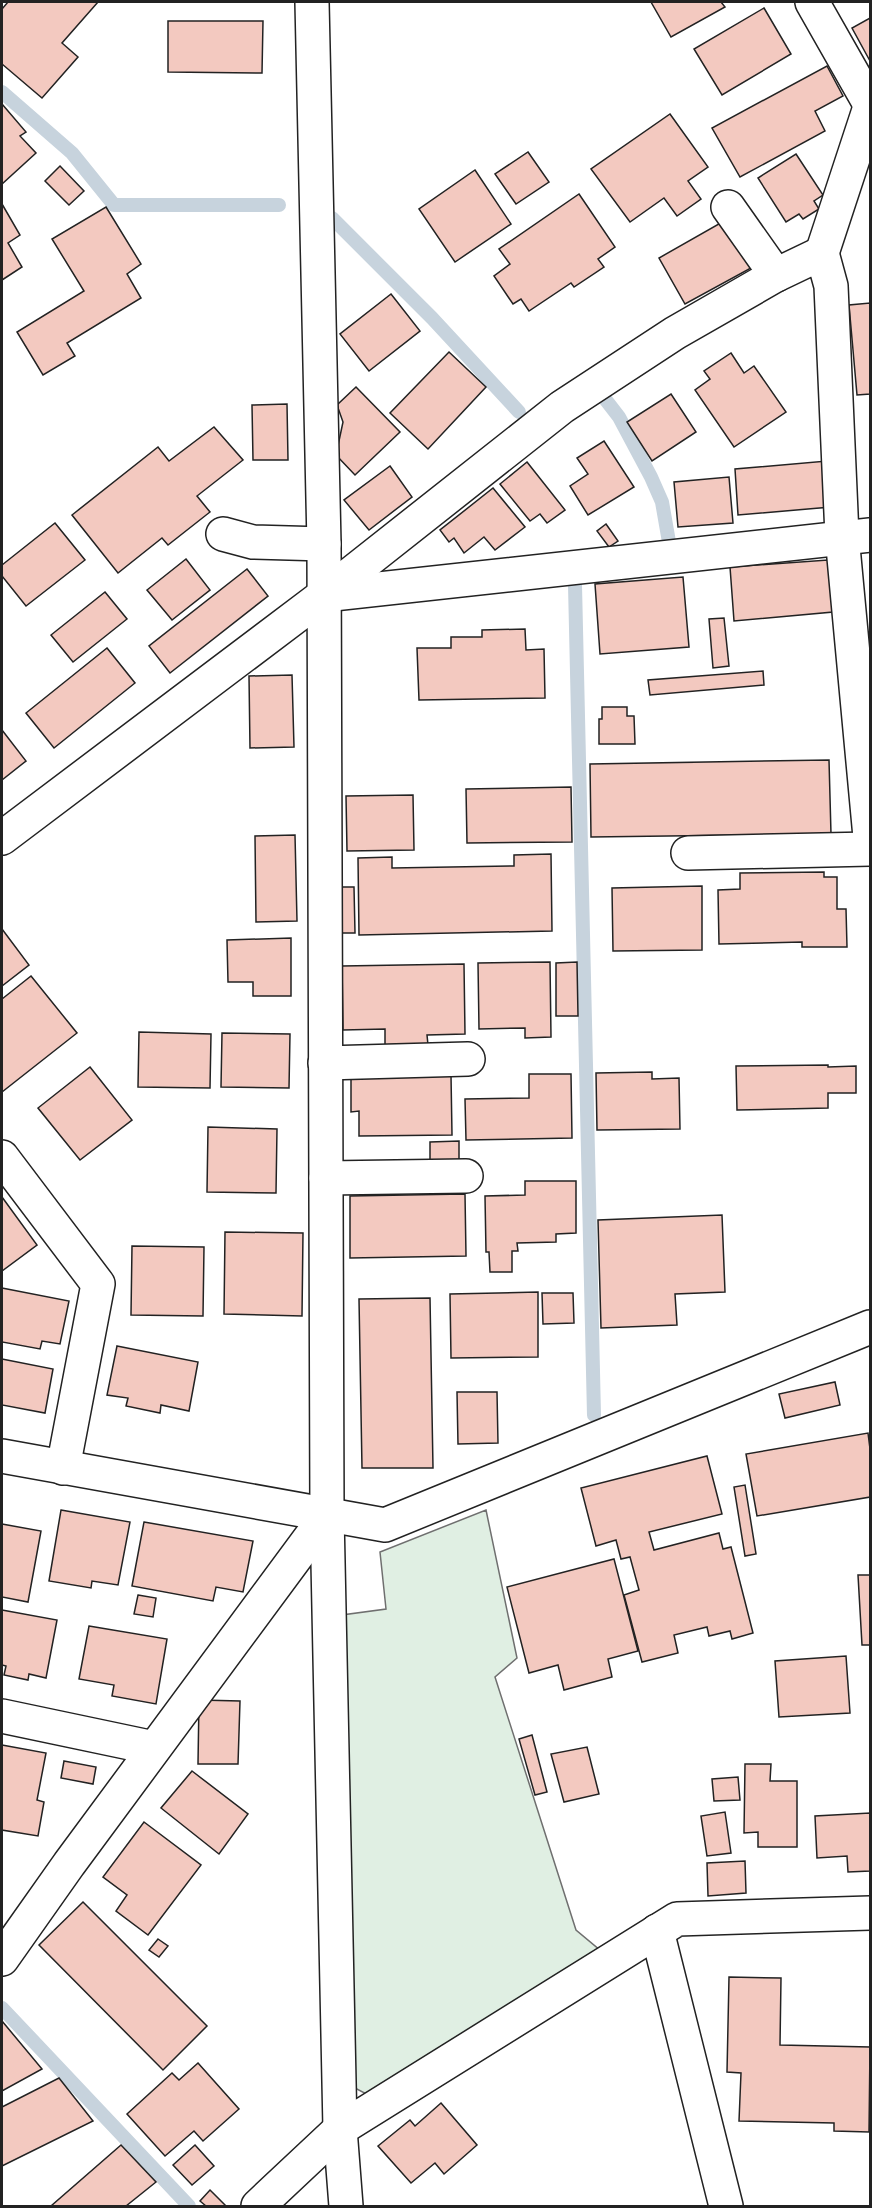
<svg xmlns="http://www.w3.org/2000/svg" width="872" height="2208" font-family="Raleway,sans-serif">
<style>
.green{fill:#e0efe3;stroke:#6f6f6f;stroke-width:1.5}
.lines{fill:none;stroke-linecap:round;stroke-linejoin:round}
.stream{stroke:#c7d3dd;stroke-width:14}
.building{fill:#f3c9c0;stroke:#222;stroke-width:1.5}
.street-casing{stroke:#222;stroke-width:36}
.street{stroke:#fff;stroke-width:33}
</style>
<rect width="100%" height="100%" fill="#fff"/>
<path class="green" d="M 486,1510 L 517,1658 L 495,1677 L 576,1930 L 601,1951 L 372,2097 L 353,2087 L 342,1615 L 386,1609 L 380,1552 Z"/>
<g class="lines">
<g class="stream">
<path d="M 2,92 L 72,153 L 114,205 L 279,205"/>
<path d="M 332,218 L 432,318 L 519,412"/>
<path d="M 602,395 L 619,417 L 651,477 L 662,502 L 669,542"/>
<path d="M 575,585 L 594,1415"/>
<path d="M 2,2008 L 189,2206"/>
</g>
</g>
<g class="building">
<path d="M 8,2 L 98,2 L 62,43 L 78,57 L 42,98 L 2,64 L 2,9 Z"/>
<path d="M 651,2 L 721,2 L 725,7 L 671,37 Z"/>
<path d="M 764,8 L 791,54 L 722,95 L 694,49 Z"/>
<path d="M 870,18 L 870,61 L 852,28 Z"/>
<path d="M 168,21 L 263,21 L 262,73 L 168,72 Z"/>
<path d="M 827,66 L 843,96 L 815,111 L 825,131 L 740,177 L 712,128 Z"/>
<path d="M 2,104 L 26,132 L 20,136 L 36,153 L 2,184 Z"/>
<path d="M 670,114 L 708,167 L 688,181 L 701,199 L 677,216 L 664,198 L 630,222 L 591,169 Z"/>
<path d="M 528,152 L 549,182 L 516,204 L 495,174 Z"/>
<path d="M 796,154 L 823,195 L 814,201 L 819,209 L 803,219 L 799,214 L 786,222 L 758,178 Z"/>
<path d="M 60,166 L 84,191 L 69,205 L 45,181 Z"/>
<path d="M 475,170 L 511,224 L 455,262 L 419,209 Z"/>
<path d="M 579,194 L 615,247 L 598,259 L 604,267 L 574,287 L 571,283 L 529,311 L 521,299 L 513,304 L 494,276 L 510,264 L 499,249 Z"/>
<path d="M 2,204 L 20,235 L 8,243 L 22,267 L 2,280 Z"/>
<path d="M 106,207 L 141,264 L 127,274 L 141,298 L 67,343 L 75,356 L 43,375 L 17,332 L 84,291 L 52,239 Z"/>
<path d="M 724,221 L 751,268 L 685,304 L 659,258 Z"/>
<path d="M 391,294 L 420,331 L 369,371 L 340,334 Z"/>
<path d="M 870,303 L 870,394 L 857,395 L 849,305 Z"/>
<path d="M 449,352 L 486,387 L 428,449 L 390,413 Z"/>
<path d="M 731,353 L 744,373 L 754,366 L 786,412 L 734,447 L 695,390 L 710,379 L 704,371 Z"/>
<path d="M 356,387 L 400,432 L 355,475 L 336,455 L 343,422 L 337,405 Z"/>
<path d="M 671,394 L 696,432 L 652,461 L 627,422 Z"/>
<path d="M 287,404 L 288,460 L 253,460 L 252,405 Z"/>
<path d="M 214,427 L 243,460 L 197,496 L 210,512 L 168,545 L 162,538 L 118,573 L 72,515 L 158,447 L 169,461 Z"/>
<path d="M 604,441 L 634,487 L 588,515 L 570,486 L 588,474 L 577,458 Z"/>
<path d="M 827,461 L 831,507 L 738,515 L 735,469 Z"/>
<path d="M 527,462 L 565,510 L 547,523 L 540,514 L 530,521 L 500,484 Z"/>
<path d="M 390,466 L 412,497 L 369,530 L 344,500 Z"/>
<path d="M 729,477 L 733,523 L 678,527 L 674,482 Z"/>
<path d="M 493,488 L 525,527 L 495,550 L 484,537 L 464,553 L 454,538 L 449,542 L 440,530 Z"/>
<path d="M 55,523 L 85,560 L 26,606 L 2,576 L 2,565 Z"/>
<path d="M 606,524 L 618,541 L 609,547 L 597,531 Z"/>
<path d="M 186,559 L 210,590 L 172,620 L 147,590 Z"/>
<path d="M 828,560 L 833,612 L 734,621 L 730,567 Z"/>
<path d="M 247,569 L 268,596 L 170,673 L 149,646 Z"/>
<path d="M 683,577 L 689,647 L 600,654 L 595,584 Z"/>
<path d="M 105,592 L 127,619 L 73,662 L 51,635 Z"/>
<path d="M 724,618 L 729,666 L 713,668 L 709,619 Z"/>
<path d="M 525,629 L 526,650 L 544,649 L 545,698 L 419,700 L 417,648 L 451,648 L 451,637 L 482,637 L 482,630 Z"/>
<path d="M 107,648 L 135,683 L 54,748 L 26,713 Z"/>
<path d="M 763,671 L 764,685 L 650,695 L 648,680 Z"/>
<path d="M 292,675 L 294,747 L 250,748 L 249,676 Z"/>
<path d="M 602,707 L 627,707 L 627,716 L 634,716 L 635,744 L 599,744 L 599,719 L 602,719 Z"/>
<path d="M 2,730 L 26,761 L 2,780 Z"/>
<path d="M 829,760 L 831,834 L 591,837 L 590,764 Z"/>
<path d="M 571,787 L 572,842 L 467,843 L 466,789 Z"/>
<path d="M 413,795 L 414,850 L 347,851 L 346,796 Z"/>
<path d="M 295,835 L 297,921 L 256,922 L 255,836 Z"/>
<path d="M 551,854 L 552,931 L 359,935 L 358,858 L 392,857 L 392,868 L 514,866 L 514,855 Z"/>
<path d="M 824,872 L 824,877 L 837,877 L 837,909 L 846,909 L 847,947 L 802,947 L 802,942 L 719,944 L 718,890 L 740,889 L 740,873 Z"/>
<path d="M 702,886 L 702,950 L 613,951 L 612,888 Z"/>
<path d="M 333,887 L 354,887 L 355,933 L 333,933 Z"/>
<path d="M 2,929 L 29,965 L 2,986 Z"/>
<path d="M 291,938 L 291,996 L 253,996 L 253,982 L 228,982 L 227,940 Z"/>
<path d="M 550,962 L 551,1037 L 525,1038 L 525,1028 L 479,1029 L 478,963 Z"/>
<path d="M 577,962 L 578,1016 L 556,1016 L 556,963 Z"/>
<path d="M 464,964 L 465,1034 L 427,1035 L 428,1045 L 385,1046 L 385,1029 L 343,1030 L 342,966 Z"/>
<path d="M 31,976 L 77,1033 L 2,1092 L 2,999 Z"/>
<path d="M 139,1032 L 211,1034 L 210,1088 L 138,1087 Z"/>
<path d="M 222,1033 L 290,1034 L 289,1088 L 221,1087 Z"/>
<path d="M 828,1065 L 828,1067 L 856,1066 L 856,1093 L 828,1093 L 828,1108 L 737,1110 L 736,1066 Z"/>
<path d="M 90,1067 L 132,1120 L 80,1160 L 38,1108 Z"/>
<path d="M 652,1072 L 652,1079 L 679,1078 L 680,1129 L 597,1130 L 596,1073 Z"/>
<path d="M 529,1074 L 571,1074 L 572,1138 L 466,1140 L 465,1099 L 529,1098 Z"/>
<path d="M 451,1075 L 452,1135 L 359,1136 L 359,1111 L 351,1112 L 351,1077 Z"/>
<path d="M 208,1127 L 277,1129 L 276,1193 L 207,1192 Z"/>
<path d="M 459,1141 L 459,1165 L 430,1166 L 430,1142 Z"/>
<path d="M 525,1181 L 576,1181 L 576,1233 L 556,1234 L 556,1242 L 517,1243 L 518,1251 L 512,1251 L 512,1272 L 490,1272 L 489,1252 L 486,1252 L 485,1196 L 525,1195 Z"/>
<path d="M 465,1194 L 466,1256 L 350,1258 L 350,1196 Z"/>
<path d="M 2,1197 L 37,1245 L 2,1271 Z"/>
<path d="M 722,1215 L 725,1292 L 675,1294 L 677,1325 L 601,1328 L 598,1220 Z"/>
<path d="M 225,1232 L 303,1233 L 302,1316 L 224,1314 Z"/>
<path d="M 132,1246 L 204,1247 L 203,1316 L 131,1315 Z"/>
<path d="M 2,1288 L 69,1301 L 60,1344 L 42,1341 L 40,1349 L 2,1342 Z"/>
<path d="M 538,1292 L 538,1357 L 451,1358 L 450,1294 Z"/>
<path d="M 542,1293 L 573,1293 L 574,1323 L 543,1324 Z"/>
<path d="M 430,1298 L 433,1468 L 362,1468 L 359,1299 Z"/>
<path d="M 117,1346 L 198,1362 L 189,1411 L 161,1405 L 160,1413 L 126,1406 L 128,1398 L 107,1395 Z"/>
<path d="M 2,1359 L 53,1369 L 45,1413 L 2,1405 Z"/>
<path d="M 835,1382 L 840,1405 L 785,1418 L 779,1394 Z"/>
<path d="M 457,1392 L 497,1392 L 498,1443 L 458,1444 Z"/>
<path d="M 868,1433 L 870,1449 L 870,1497 L 757,1516 L 746,1454 Z"/>
<path d="M 707,1456 L 722,1514 L 649,1532 L 654,1550 L 719,1533 L 723,1549 L 731,1547 L 753,1633 L 732,1639 L 730,1631 L 709,1636 L 707,1627 L 674,1635 L 678,1653 L 642,1662 L 624,1595 L 639,1590 L 630,1557 L 621,1559 L 616,1540 L 596,1546 L 581,1488 Z"/>
<path d="M 745,1485 L 756,1554 L 745,1556 L 734,1487 Z"/>
<path d="M 61,1510 L 130,1522 L 118,1585 L 92,1581 L 91,1588 L 49,1581 Z"/>
<path d="M 144,1522 L 253,1541 L 243,1592 L 216,1587 L 213,1601 L 132,1586 Z"/>
<path d="M 2,1524 L 41,1531 L 28,1602 L 2,1597 Z"/>
<path d="M 614,1559 L 638,1651 L 608,1659 L 612,1677 L 564,1690 L 558,1665 L 529,1673 L 507,1587 Z"/>
<path d="M 858,1575 L 870,1575 L 870,1645 L 862,1645 Z"/>
<path d="M 138,1595 L 156,1598 L 153,1617 L 134,1614 Z"/>
<path d="M 2,1610 L 57,1620 L 46,1678 L 29,1674 L 28,1680 L 4,1675 L 6,1666 L 2,1665 Z"/>
<path d="M 89,1626 L 167,1639 L 156,1704 L 112,1696 L 114,1685 L 79,1679 Z"/>
<path d="M 846,1656 L 850,1713 L 779,1717 L 775,1661 Z"/>
<path d="M 199,1700 L 240,1701 L 238,1764 L 198,1764 Z"/>
<path d="M 532,1735 L 547,1792 L 535,1795 L 519,1739 Z"/>
<path d="M 2,1745 L 46,1753 L 37,1800 L 44,1802 L 38,1836 L 2,1830 Z"/>
<path d="M 587,1747 L 599,1794 L 564,1802 L 551,1754 Z"/>
<path d="M 64,1761 L 96,1767 L 93,1784 L 61,1778 Z"/>
<path d="M 745,1764 L 771,1764 L 770,1781 L 797,1781 L 797,1847 L 758,1847 L 758,1832 L 744,1833 Z"/>
<path d="M 192,1771 L 248,1814 L 219,1854 L 161,1808 Z"/>
<path d="M 738,1777 L 740,1800 L 714,1801 L 712,1779 Z"/>
<path d="M 725,1812 L 731,1853 L 707,1856 L 701,1816 Z"/>
<path d="M 870,1813 L 870,1871 L 848,1872 L 847,1856 L 817,1858 L 815,1816 Z"/>
<path d="M 144,1822 L 201,1865 L 148,1935 L 116,1911 L 127,1895 L 103,1877 Z"/>
<path d="M 745,1861 L 746,1893 L 708,1896 L 707,1863 Z"/>
<path d="M 83,1902 L 207,2026 L 163,2070 L 39,1945 Z"/>
<path d="M 158,1939 L 168,1946 L 159,1957 L 149,1950 Z"/>
<path d="M 729,1977 L 781,1978 L 780,2045 L 870,2047 L 869,2132 L 834,2131 L 834,2123 L 739,2121 L 741,2073 L 727,2072 Z"/>
<path d="M 2,2021 L 42,2069 L 2,2091 Z"/>
<path d="M 198,2063 L 239,2109 L 203,2141 L 194,2131 L 165,2156 L 127,2114 L 172,2073 L 179,2080 Z"/>
<path d="M 59,2078 L 93,2121 L 2,2166 L 2,2107 Z"/>
<path d="M 441,2103 L 477,2145 L 444,2174 L 435,2163 L 411,2183 L 378,2146 L 410,2120 L 415,2126 Z"/>
<path d="M 121,2145 L 156,2182 L 126,2206 L 51,2206 Z"/>
<path d="M 195,2145 L 214,2166 L 192,2185 L 173,2165 Z"/>
<path d="M 210,2190 L 226,2206 L 206,2206 L 200,2201 Z"/>
</g>
<g class="lines">
<defs>
<g id="street">
<path d="M 312,2 L 324,544 L 327,1515 L 340,2129 L 346,2206"/>
<path d="M 812,2 L 870,104"/>
<path d="M 728,207 L 776,275"/>
<path d="M 822,253 L 870,107"/>
<path d="M 223,534 L 253,542 L 324,544"/>
<path d="M 324,595 L 870,535"/>
<path d="M 2,838 L 324,595 L 562,407 L 675,333 L 776,275 L 822,253 L 831,286 L 842,536 L 870,837"/>
<path d="M 688,853 L 870,849"/>
<path d="M 325,1063 L 468,1059"/>
<path d="M 2,1157 L 98,1284 L 63,1468"/>
<path d="M 326,1178 L 466,1176"/>
<path d="M 2,1456 L 385,1525 L 870,1327"/>
<path d="M 2,1716 L 154,1748"/>
<path d="M 657,1931 L 726,2206"/>
<path d="M 2,1959 L 69,1864 L 327,1515"/>
<path d="M 258,2206 L 340,2129 L 677,1919 L 870,1913"/>
</g>
</defs>
<use href="#street" class="street-casing"/>
<use href="#street" class="street"/>
</g>
<rect width="872" height="2208" fill="none" stroke="#222222" stroke-width="6"/>
</svg>
